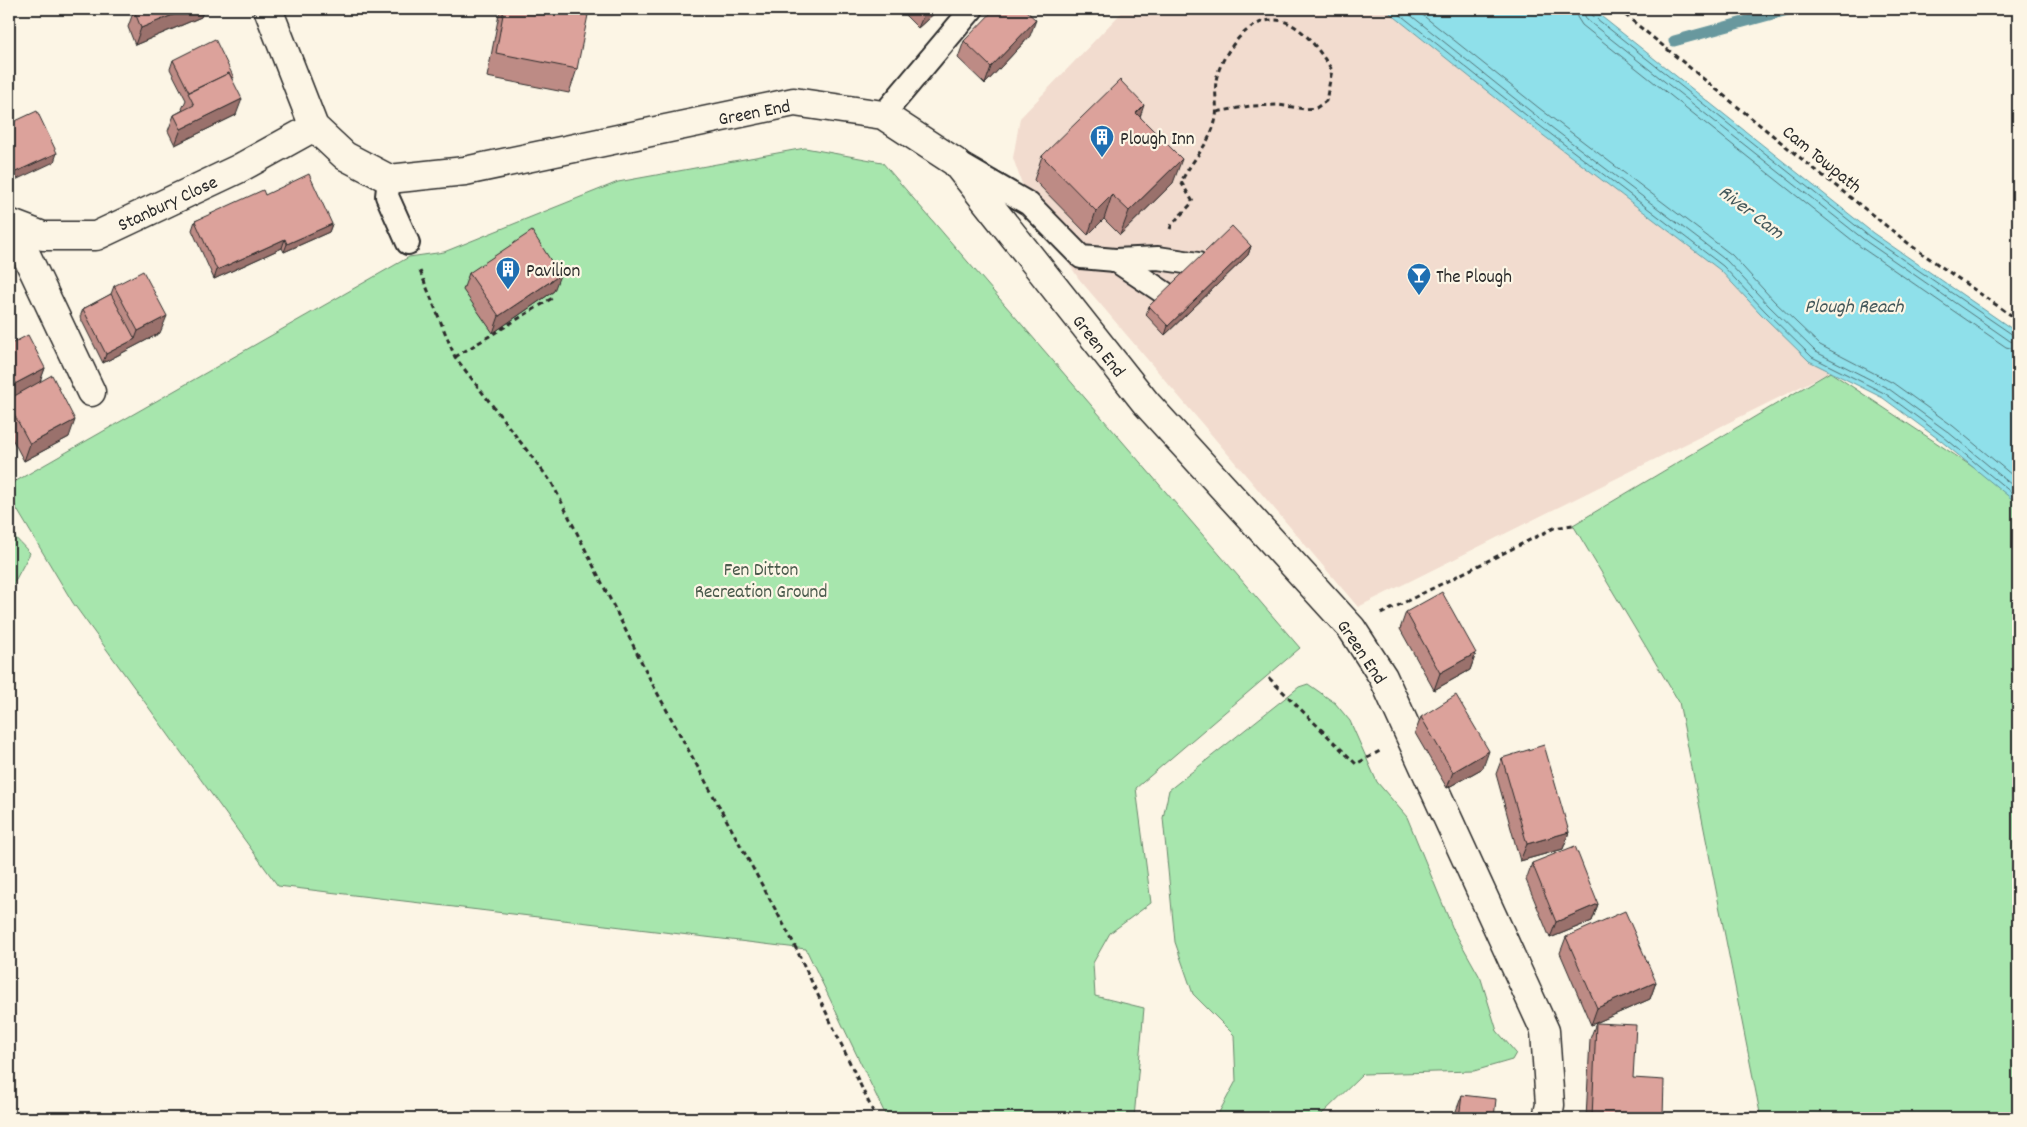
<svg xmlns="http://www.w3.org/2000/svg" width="2027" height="1127" font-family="Dekko,sans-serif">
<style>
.built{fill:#f2dccf}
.green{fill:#a7e6ad;stroke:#69886c}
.water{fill:#8fe0ea;stroke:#67989e}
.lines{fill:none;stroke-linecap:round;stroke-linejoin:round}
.shore{stroke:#537377;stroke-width:1}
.stream{stroke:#67989e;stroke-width:11}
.service-casing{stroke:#2b2b2b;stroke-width:26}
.minor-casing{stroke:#2b2b2b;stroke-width:31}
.path{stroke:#2b2b2b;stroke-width:3;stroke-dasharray:5 4;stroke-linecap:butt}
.service{stroke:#fcf5e5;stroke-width:22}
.minor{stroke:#fcf5e5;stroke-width:28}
.wall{fill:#bd8b85;stroke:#2b2b2b}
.shaded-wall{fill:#9a716c;stroke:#2b2b2b}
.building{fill:#dca29b;stroke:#2b2b2b}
.labels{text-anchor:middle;stroke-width:4.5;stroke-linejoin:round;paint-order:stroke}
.street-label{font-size:19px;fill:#2b2b2b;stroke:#fcf5e5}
.poi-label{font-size:19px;fill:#2b2b2b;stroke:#fcf5e5;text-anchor:start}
.park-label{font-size:19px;fill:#4a5a4c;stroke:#fcf5e5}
.water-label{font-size:20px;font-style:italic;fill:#44585b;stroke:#fcf5e5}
</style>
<rect width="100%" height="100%" fill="#fcf5e5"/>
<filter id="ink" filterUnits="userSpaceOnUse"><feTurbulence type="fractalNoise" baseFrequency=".02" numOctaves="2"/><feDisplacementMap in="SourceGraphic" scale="10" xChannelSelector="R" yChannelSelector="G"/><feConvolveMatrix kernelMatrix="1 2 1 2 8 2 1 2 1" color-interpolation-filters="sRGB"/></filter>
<g filter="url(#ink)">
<path class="built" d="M 1125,9 L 1385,9 L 1527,123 L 1720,270 L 1761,314 L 1809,361 L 1830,372 L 1358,607 L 1079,279 L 1029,204 L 1013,158 L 1020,118 Z"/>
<g class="green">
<path d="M 805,148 L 882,162 L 1300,648 L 1136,788 L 1151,903 L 1110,933 L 1093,963 L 1095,996 L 1144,1008 L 1134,1118 L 887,1118 L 806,949 L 278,886 L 73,603 L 9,496 L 9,485 L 409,257 L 444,252 L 618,182 Z"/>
<path d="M 1830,372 L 2018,497 L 2018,1118 L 1761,1118 L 1679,702 L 1573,525 Z"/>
<path d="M 9,531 L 30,553 L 9,592 Z"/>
<path d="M 1308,684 L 1335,703 L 1350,721 L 1377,782 L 1407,817 L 1453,929 L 1481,979 L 1497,1031 L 1516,1053 L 1512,1060 L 1474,1071 L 1363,1074 L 1318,1118 L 1216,1118 L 1236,1081 L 1234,1035 L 1193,994 L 1175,942 L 1163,818 L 1169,790 L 1299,687 Z"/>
</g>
<path class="water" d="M 1385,9 L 1592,9 L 1873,233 L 2018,333 L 2018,504 L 1941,441 L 1883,398 L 1809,361 L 1761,314 L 1720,270 L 1527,123 Z"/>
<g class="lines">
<g class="shore">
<path d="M 1393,9 L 1531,119 L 1723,266 L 1765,311 L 1812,357 L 1886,394 L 1944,437 L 2018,498"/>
<path d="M 1403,9 L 1534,114 L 1727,261 L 1769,306 L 1816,352 L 1889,389 L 1948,432 L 2018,490"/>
<path d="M 1415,9 L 1539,108 L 1732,255 L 1774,301 L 1820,345 L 1893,383 L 1953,426 L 2018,480"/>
<path d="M 1575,9 L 1577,17 L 1582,25 L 1862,248 L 2006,347 L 2018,350"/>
<path d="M 1583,9 L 1584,14 L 1587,20 L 1867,242 L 2010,341 L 2018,343"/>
<path d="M 1589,9 L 1592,15 L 1870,237 L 2013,335 L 2018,336"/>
</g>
<path class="stream" d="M 1674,41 L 1791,9"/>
<defs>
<g id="service">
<path d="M 883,115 L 972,9"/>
<path d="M 960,164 L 1029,204 L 1081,257 L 1115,260 L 1158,258 L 1198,264"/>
<path d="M 389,179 L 387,196 L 408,243"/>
<path d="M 1115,260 L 1166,294"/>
</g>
<g id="minor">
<path d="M 268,9 L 314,127 L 345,156 L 389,179 L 465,171 L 794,102 L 883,115 L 955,162 L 1146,403 L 1352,629 L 1383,677 L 1545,1031 L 1550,1105 L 1547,1118"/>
<path d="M 9,223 L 43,236 L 96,236 L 238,169 L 314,127"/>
<path d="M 12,225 L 91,392"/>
</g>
</defs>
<use href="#service" class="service-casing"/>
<use href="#minor" class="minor-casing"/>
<g class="path">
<path d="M 1618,9 L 1793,152 L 1913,247 L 2018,320"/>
<path d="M 1170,229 L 1172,224 L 1193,202 L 1181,182 C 1191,161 1209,145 1215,122 C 1219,108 1213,91 1217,76 C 1226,44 1262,1 1298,29 C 1312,39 1322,55 1332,70 L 1326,101 L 1316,108 L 1305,109 L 1279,105 L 1250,106 L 1216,112"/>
<path d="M 420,271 L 455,357 L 552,483 L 653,685 L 792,940 L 876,1118"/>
<path d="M 455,357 L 554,297"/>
<path d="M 1381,614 L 1554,528 L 1573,525"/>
<path d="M 1269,678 L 1356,764 L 1380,751"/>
</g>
<use href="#service" class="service"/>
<use href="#minor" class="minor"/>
</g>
<g class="wall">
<path d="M 138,9 L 204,9 L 201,17 L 135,45 L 128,27 L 134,10 Z"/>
<path d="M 500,9 L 553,9 L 577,69 L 569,93 L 487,77 Z"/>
<path d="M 899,9 L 939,9 L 918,28 Z"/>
<path d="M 1030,36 L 985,84 L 958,58 L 964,41 Z"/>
<path d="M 173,60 L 233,80 L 236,115 L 175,145 L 168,131 L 174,115 L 183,110 L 182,109 L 186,100 L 170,69 Z"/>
<path d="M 1140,116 L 1173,183 L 1120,235 L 1104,219 L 1088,235 L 1034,180 L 1042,156 Z"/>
<path d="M 265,195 L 332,224 L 329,232 L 284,252 L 282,248 L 214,279 L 192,230 L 195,221 Z"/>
<path d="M 1251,246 L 1248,255 L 1165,335 L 1146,315 L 1149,306 Z"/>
<path d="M 469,273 L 554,291 L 493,333 L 463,290 Z"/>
<path d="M 114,286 L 160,333 L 103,363 L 80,317 L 83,309 L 111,294 Z"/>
<path d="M 9,345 L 45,368 L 40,381 L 69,437 L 24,461 L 9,433 Z"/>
<path d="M 1406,612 L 1476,653 L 1470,670 L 1434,690 L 1400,629 Z"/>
<path d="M 1421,717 L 1483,768 L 1447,788 L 1415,733 Z"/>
<path d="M 1502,758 L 1569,832 L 1563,849 L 1520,861 L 1496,774 Z"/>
<path d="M 1532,863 L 1598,904 L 1592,921 L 1550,938 L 1526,880 Z"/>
<path d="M 1566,937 L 1656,982 L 1650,999 L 1591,1025 L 1560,953 Z"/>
<path d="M 1596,1023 L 1633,1078 L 1663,1118 L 1586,1118 L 1590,1039 Z"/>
<path d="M 1462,1095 L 1494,1118 L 1455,1118 L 1456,1111 Z"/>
</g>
<g class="shaded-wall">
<path d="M 187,9 L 204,9 L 201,17 L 135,45 L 141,28 Z"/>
<path d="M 928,9 L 939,9 L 918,28 L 925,12 Z"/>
<path d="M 1036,20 L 1030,36 L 985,84 L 991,67 Z"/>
<path d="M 242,99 L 236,115 L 175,145 L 181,129 Z"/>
<path d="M 1144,105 L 1136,129 L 1136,113 Z"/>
<path d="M 57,153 L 54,162 L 9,183 L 9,175 Z"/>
<path d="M 1182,159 L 1173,183 L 1120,235 L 1129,211 Z"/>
<path d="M 1112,195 L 1104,219 L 1088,235 L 1096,211 Z"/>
<path d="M 332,224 L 329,232 L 284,252 L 287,244 Z"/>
<path d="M 285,239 L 282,248 L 214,279 L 217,270 Z"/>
<path d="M 1251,246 L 1248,255 L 1165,335 L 1168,326 Z"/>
<path d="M 560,275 L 554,291 L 493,333 L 499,316 Z"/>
<path d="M 12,311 L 9,320 L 9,313 Z"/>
<path d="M 167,316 L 160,333 L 103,363 L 106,354 L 135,339 L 138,331 Z"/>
<path d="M 45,368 L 39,385 L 9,401 L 9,387 Z"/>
<path d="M 75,420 L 69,437 L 24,461 L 30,444 Z"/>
<path d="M 1476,653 L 1470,670 L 1434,690 L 1440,673 Z"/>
<path d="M 1489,751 L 1483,768 L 1447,788 L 1453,772 Z"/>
<path d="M 1569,832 L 1563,849 L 1520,861 L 1527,844 Z"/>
<path d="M 1598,904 L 1592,921 L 1550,938 L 1556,922 Z"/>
<path d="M 1656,982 L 1650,999 L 1591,1025 L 1597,1008 Z"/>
</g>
<g class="building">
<path d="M 138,9 L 187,9 L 141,28 L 134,10 Z"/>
<path d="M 504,9 L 553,9 L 588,15 L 577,69 L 496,53 Z"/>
<path d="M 922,9 L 928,9 L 925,12 Z"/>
<path d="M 995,9 L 1024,9 L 1036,20 L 991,67 L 964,41 Z"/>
<path d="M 215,39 L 234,78 L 232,78 L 229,73 L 189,92 L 173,60 Z"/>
<path d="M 229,73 L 242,99 L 181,129 L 174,115 L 194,105 L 188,93 Z"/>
<path d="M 1120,80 L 1144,105 L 1136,113 L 1182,159 L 1129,211 L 1112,195 L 1096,211 L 1042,156 Z"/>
<path d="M 37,111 L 57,153 L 9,175 L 9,124 Z"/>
<path d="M 309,174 L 332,224 L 287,244 L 285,239 L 217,270 L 195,221 L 263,190 L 265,195 Z"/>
<path d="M 1232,226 L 1251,246 L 1168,326 L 1149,306 Z"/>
<path d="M 532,231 L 560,275 L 499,316 L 469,273 Z"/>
<path d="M 143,271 L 167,316 L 138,331 L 114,286 Z"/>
<path d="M 111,294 L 135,339 L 106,354 L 83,309 Z"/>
<path d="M 9,304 L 12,311 L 9,313 Z"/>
<path d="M 28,335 L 45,368 L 9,387 L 9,345 Z"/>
<path d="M 52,375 L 75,420 L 30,444 L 9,405 L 9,399 Z"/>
<path d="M 1442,592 L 1476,653 L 1440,673 L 1406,612 Z"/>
<path d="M 1456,695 L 1489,751 L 1453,772 L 1421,717 Z"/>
<path d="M 1544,745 L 1569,832 L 1527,844 L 1502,758 Z"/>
<path d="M 1575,846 L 1598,904 L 1556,922 L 1532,863 Z"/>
<path d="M 1625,911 L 1656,982 L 1597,1008 L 1566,937 Z"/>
<path d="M 1596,1023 L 1636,1025 L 1633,1078 L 1664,1080 L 1663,1118 L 1592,1118 Z"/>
<path d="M 1462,1095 L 1496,1099 L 1494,1118 L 1459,1118 Z"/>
</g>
</g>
<defs>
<symbol id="building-pin" viewBox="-11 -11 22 30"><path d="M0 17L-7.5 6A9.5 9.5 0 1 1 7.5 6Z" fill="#1f6fb2" stroke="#fcf5e5"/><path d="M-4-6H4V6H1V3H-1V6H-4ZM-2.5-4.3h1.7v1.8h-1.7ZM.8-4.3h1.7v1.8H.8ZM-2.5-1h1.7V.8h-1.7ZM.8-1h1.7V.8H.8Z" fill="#fff"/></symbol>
<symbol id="bar-pin" viewBox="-11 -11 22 30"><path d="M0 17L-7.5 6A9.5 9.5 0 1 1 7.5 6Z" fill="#1f6fb2" stroke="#fcf5e5"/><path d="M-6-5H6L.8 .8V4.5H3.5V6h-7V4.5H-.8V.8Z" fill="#fff"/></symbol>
</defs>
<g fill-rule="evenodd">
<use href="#building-pin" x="1088" y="123" width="28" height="38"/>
<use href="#building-pin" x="494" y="255" width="28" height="38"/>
<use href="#bar-pin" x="1405" y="261" width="28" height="38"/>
</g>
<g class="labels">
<g class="street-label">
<text transform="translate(754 111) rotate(-11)" y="7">Green End</text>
<text transform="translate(1823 158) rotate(39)" y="7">Cam Towpath</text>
<text transform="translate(167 202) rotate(-25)" y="7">Stanbury Close</text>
<text transform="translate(1100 345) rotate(52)" y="7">Green End</text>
<text transform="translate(1363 651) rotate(56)" y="7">Green End</text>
</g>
<g class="poi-label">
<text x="1120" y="144">Plough Inn</text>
<text x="526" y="276">Pavilion</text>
<text x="1436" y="282">The Plough</text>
</g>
<g class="park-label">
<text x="761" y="575">Fen Ditton<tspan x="761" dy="22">Recreation Ground</tspan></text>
</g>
<g class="water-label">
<text transform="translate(1752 211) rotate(37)" y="7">River Cam</text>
<text x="1854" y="312">Plough Reach</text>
</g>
</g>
<rect width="2027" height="1127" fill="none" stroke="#fcf5e5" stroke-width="30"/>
<rect x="15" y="15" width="1997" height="1097" fill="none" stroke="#2b2b2b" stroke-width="2" filter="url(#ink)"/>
</svg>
